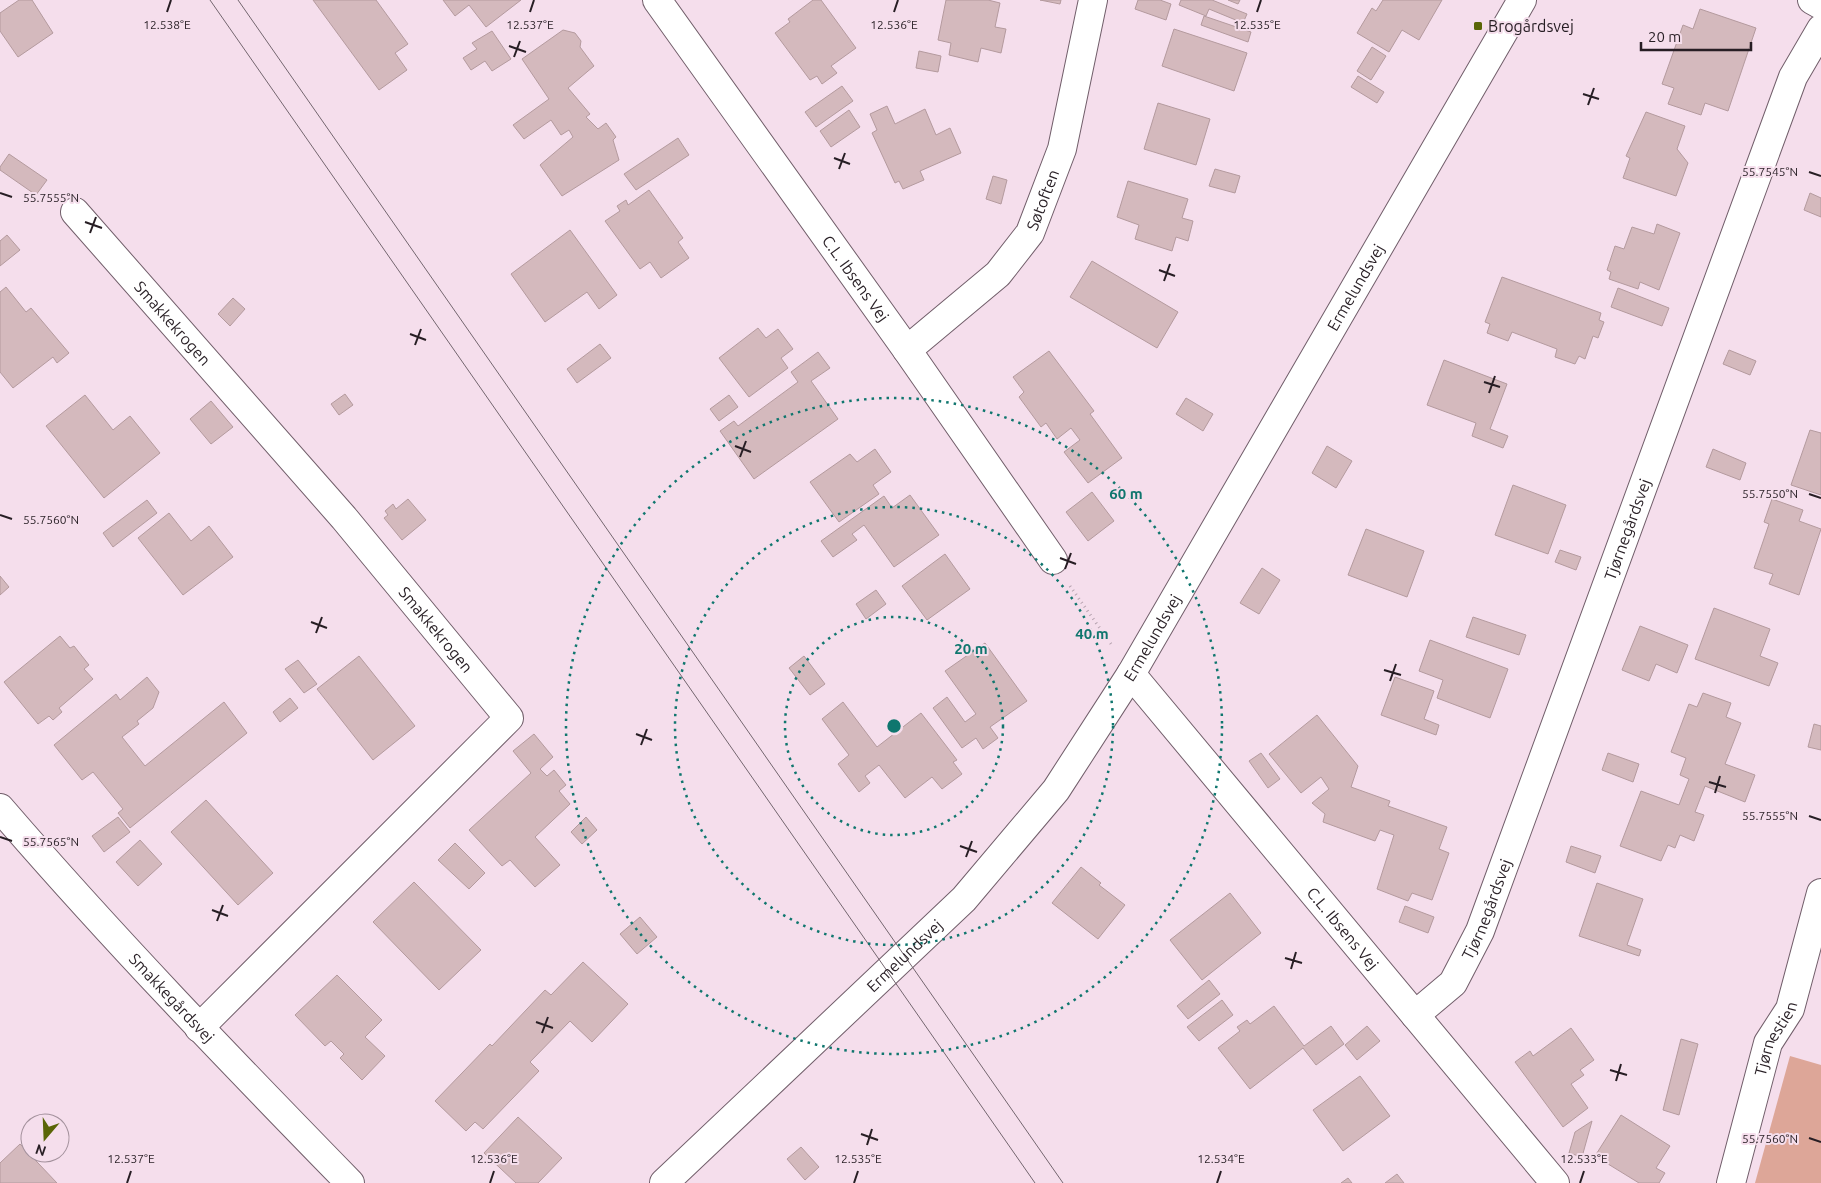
<svg xmlns="http://www.w3.org/2000/svg" width="1821" height="1183" font-family="Ubuntu,sans-serif">
<style>
.green{fill:#dda698}
.building{fill:#d4b9bd;stroke:#b49a9e}
.lines{fill:none;stroke-linecap:round;stroke-linejoin:round}
.street-casing{stroke:#715e6a;stroke-width:30}
.secondary-casing{stroke:#715e6a;stroke-width:30}
.path{stroke:#b6a3af;stroke-width:3;stroke-dasharray:1 4;stroke-linecap:butt}
.street{stroke:#fff;stroke-width:28}
.secondary{stroke:#fff;stroke-width:28}
.tram{stroke:#74666f;stroke-width:1}
.ticks{fill:none;stroke:#271e24;stroke-width:2}
.ring{fill:none;stroke:#0f766e;stroke-width:2.5;stroke-dasharray:2.5 5}
.poi-dot{fill:#5a6507;stroke:#f5deec;stroke-width:2}
.labels{text-anchor:middle;stroke-width:4;stroke-linejoin:round;paint-order:stroke}
.poi-label{font-size:16px;fill:#271e24;stroke:#f5deec;text-anchor:start}
.street-label{font-size:16px;fill:#271e24;stroke:#f5deec}
.ticks-label{font-size:12px;text-anchor:middle;fill:#271e24;stroke:#f5deec;stroke-width:4;stroke-linejoin:round;paint-order:stroke}
.centre{fill:#0f766e;stroke:#f5deec;stroke-width:2.5}
.ring-label{font-size:15px;text-anchor:middle;font-weight:bold;fill:#0f766e;stroke:#f5deec;stroke-width:4;stroke-linejoin:round;paint-order:stroke}
</style>
<rect width="100%" height="100%" fill="#f5deec"/>
<path class="green" d="M 1790,1056 L 1821,1065 L 1821,1183 L 1755,1183 Z"/>
<g class="building">
<path d="M 19,0 L 32,0 L 53,33 L 18,57 L 0,31 L 0,13 Z"/>
<path d="M 313,0 L 376,0 L 408,44 L 395,53 L 407,70 L 379,90 Z"/>
<path d="M 443,0 L 521,0 L 486,27 L 469,5 L 455,16 Z"/>
<path d="M 813,0 L 821,0 L 856,48 L 831,66 L 837,73 L 822,84 L 817,76 L 810,80 L 775,33 L 790,22 L 788,19 Z"/>
<path d="M 946,0 L 988,0 L 1000,3 L 995,27 L 1006,29 L 1001,53 L 981,48 L 978,62 L 949,55 L 951,43 L 938,40 Z"/>
<path d="M 1040,0 L 1061,0 L 1060,4 Z"/>
<path d="M 1138,0 L 1160,0 L 1171,4 L 1166,20 L 1135,9 Z"/>
<path d="M 1181,0 L 1212,0 L 1247,14 L 1243,23 L 1209,9 L 1206,16 L 1179,5 Z"/>
<path d="M 1228,0 L 1240,0 L 1238,4 Z"/>
<path d="M 1383,0 L 1442,0 L 1419,40 L 1402,30 L 1389,52 L 1357,33 L 1372,8 L 1376,11 Z"/>
<path d="M 1700,9 L 1756,28 L 1728,111 L 1705,103 L 1701,115 L 1668,104 L 1674,88 L 1662,84 L 1683,25 L 1693,29 Z"/>
<path d="M 1204,16 L 1251,32 L 1248,42 L 1201,25 Z"/>
<path d="M 1174,29 L 1247,53 L 1234,91 L 1162,66 Z"/>
<path d="M 563,30 L 575,33 L 581,41 L 580,47 L 594,66 L 568,88 L 590,114 L 586,117 L 598,129 L 606,123 L 616,137 L 613,140 L 619,160 L 562,196 L 540,165 L 573,137 L 569,130 L 561,135 L 551,120 L 524,139 L 513,125 L 549,99 L 522,59 Z"/>
<path d="M 492,31 L 511,59 L 492,71 L 485,61 L 471,70 L 463,58 L 477,49 L 472,43 Z"/>
<path d="M 1372,47 L 1386,56 L 1371,80 L 1357,71 Z"/>
<path d="M 919,51 L 941,56 L 938,72 L 916,68 Z"/>
<path d="M 1358,76 L 1384,92 L 1377,103 L 1351,87 Z"/>
<path d="M 842,86 L 853,101 L 816,127 L 805,112 Z"/>
<path d="M 1158,103 L 1210,119 L 1196,165 L 1144,149 Z"/>
<path d="M 887,106 L 895,124 L 925,109 L 936,135 L 950,128 L 961,153 L 920,171 L 924,180 L 903,189 L 899,181 L 895,183 L 872,133 L 877,130 L 870,114 Z"/>
<path d="M 849,110 L 860,127 L 831,147 L 820,131 Z"/>
<path d="M 1646,112 L 1685,126 L 1677,149 L 1688,163 L 1676,196 L 1623,178 L 1630,158 L 1626,156 Z"/>
<path d="M 678,138 L 689,155 L 636,190 L 624,174 Z"/>
<path d="M 9,154 L 47,180 L 36,195 L 0,170 L 0,167 Z"/>
<path d="M 1215,169 L 1240,176 L 1235,193 L 1209,186 Z"/>
<path d="M 993,176 L 1007,180 L 1001,204 L 986,199 Z"/>
<path d="M 1128,181 L 1188,199 L 1182,218 L 1193,221 L 1188,241 L 1176,237 L 1172,251 L 1135,239 L 1139,225 L 1117,217 Z"/>
<path d="M 649,190 L 683,238 L 678,242 L 689,258 L 661,278 L 650,262 L 640,269 L 605,221 L 620,211 L 617,206 L 626,200 L 628,205 Z"/>
<path d="M 1810,193 L 1821,198 L 1821,217 L 1804,210 Z"/>
<path d="M 1657,224 L 1680,233 L 1659,290 L 1640,282 L 1638,289 L 1609,279 L 1611,272 L 1607,270 L 1615,246 L 1624,249 L 1632,227 L 1654,234 Z"/>
<path d="M 570,230 L 617,295 L 599,309 L 587,292 L 545,322 L 511,274 Z"/>
<path d="M 7,235 L 20,250 L 0,266 L 0,241 Z"/>
<path d="M 1092,261 L 1178,312 L 1157,348 L 1070,297 Z"/>
<path d="M 1502,277 L 1601,313 L 1599,320 L 1604,322 L 1598,338 L 1593,336 L 1585,359 L 1579,356 L 1575,364 L 1555,357 L 1557,349 L 1512,332 L 1508,341 L 1487,333 L 1490,324 L 1485,322 Z"/>
<path d="M 6,287 L 26,312 L 31,308 L 69,353 L 57,363 L 53,357 L 13,388 L 0,372 L 0,292 Z"/>
<path d="M 1618,288 L 1669,308 L 1662,326 L 1611,307 Z"/>
<path d="M 233,298 L 245,309 L 230,326 L 218,314 Z"/>
<path d="M 758,328 L 766,338 L 778,329 L 793,349 L 781,358 L 788,368 L 749,397 L 719,358 Z"/>
<path d="M 600,344 L 611,358 L 577,383 L 567,369 Z"/>
<path d="M 1729,350 L 1756,361 L 1750,375 L 1723,364 Z"/>
<path d="M 1049,351 L 1094,411 L 1090,414 L 1122,458 L 1088,483 L 1064,452 L 1080,440 L 1071,428 L 1057,439 L 1046,423 L 1041,427 L 1019,397 L 1024,392 L 1013,377 Z"/>
<path d="M 818,352 L 830,368 L 811,381 L 838,419 L 754,479 L 720,431 L 734,421 L 738,426 L 798,382 L 791,372 Z"/>
<path d="M 1444,360 L 1507,384 L 1490,429 L 1508,436 L 1503,448 L 1472,436 L 1476,423 L 1427,405 Z"/>
<path d="M 345,394 L 353,405 L 339,415 L 331,404 Z"/>
<path d="M 85,395 L 113,430 L 130,416 L 160,453 L 104,498 L 46,426 Z"/>
<path d="M 729,395 L 738,407 L 719,421 L 710,409 Z"/>
<path d="M 1186,398 L 1213,414 L 1203,431 L 1176,414 Z"/>
<path d="M 211,401 L 233,427 L 211,444 L 190,419 Z"/>
<path d="M 1810,430 L 1821,433 L 1821,495 L 1791,485 Z"/>
<path d="M 1327,446 L 1352,461 L 1336,488 L 1312,473 Z"/>
<path d="M 875,449 L 891,472 L 873,485 L 879,494 L 839,522 L 810,482 L 850,454 L 857,462 Z"/>
<path d="M 1713,449 L 1746,463 L 1740,480 L 1706,467 Z"/>
<path d="M 1513,485 L 1566,505 L 1548,554 L 1495,535 Z"/>
<path d="M 1092,492 L 1114,521 L 1088,541 L 1066,512 Z"/>
<path d="M 910,495 L 939,535 L 894,567 L 864,525 L 852,534 L 857,540 L 833,557 L 821,541 L 884,496 L 892,508 Z"/>
<path d="M 408,499 L 426,520 L 402,540 L 384,518 L 388,515 L 385,511 L 393,504 L 396,509 Z"/>
<path d="M 1772,499 L 1803,510 L 1799,521 L 1821,529 L 1799,595 L 1769,584 L 1773,574 L 1754,568 L 1769,524 L 1764,522 Z"/>
<path d="M 147,500 L 157,513 L 113,547 L 103,533 Z"/>
<path d="M 169,513 L 191,541 L 209,526 L 233,557 L 183,595 L 138,538 Z"/>
<path d="M 1366,529 L 1424,551 L 1407,597 L 1348,575 Z"/>
<path d="M 1560,550 L 1581,557 L 1576,570 L 1555,562 Z"/>
<path d="M 945,554 L 970,589 L 927,620 L 902,586 Z"/>
<path d="M 1262,568 L 1280,580 L 1259,614 L 1240,603 Z"/>
<path d="M 0,576 L 9,587 L 0,595 Z"/>
<path d="M 876,590 L 886,604 L 866,619 L 856,604 Z"/>
<path d="M 1714,608 L 1770,629 L 1760,656 L 1778,663 L 1769,686 L 1695,659 Z"/>
<path d="M 1473,617 L 1526,635 L 1519,655 L 1466,637 Z"/>
<path d="M 1640,626 L 1688,645 L 1677,673 L 1656,664 L 1649,681 L 1622,670 Z"/>
<path d="M 60,636 L 70,648 L 74,646 L 89,665 L 84,669 L 93,679 L 59,708 L 62,712 L 53,720 L 49,716 L 38,724 L 4,682 Z"/>
<path d="M 1430,640 L 1508,669 L 1490,718 L 1437,698 L 1443,680 L 1419,671 Z"/>
<path d="M 985,643 L 1027,701 L 990,727 L 998,738 L 983,749 L 976,738 L 962,748 L 933,708 L 947,697 L 965,722 L 976,714 L 945,671 Z"/>
<path d="M 359,656 L 415,726 L 373,760 L 317,689 Z"/>
<path d="M 804,656 L 825,684 L 810,695 L 789,668 Z"/>
<path d="M 298,660 L 317,684 L 304,693 L 285,669 Z"/>
<path d="M 147,677 L 159,692 L 153,708 L 137,721 L 139,724 L 122,737 L 145,766 L 224,702 L 247,733 L 130,828 L 118,813 L 123,809 L 93,772 L 82,780 L 54,745 L 116,694 L 120,700 Z"/>
<path d="M 1395,677 L 1434,691 L 1424,719 L 1439,725 L 1436,735 L 1381,715 Z"/>
<path d="M 1703,693 L 1731,703 L 1726,717 L 1741,723 L 1725,764 L 1755,775 L 1745,802 L 1705,786 L 1695,812 L 1704,815 L 1694,841 L 1680,835 L 1675,848 L 1668,845 L 1661,861 L 1620,846 L 1641,791 L 1679,805 L 1689,779 L 1680,775 L 1686,758 L 1671,752 L 1689,704 L 1697,707 Z"/>
<path d="M 290,698 L 298,708 L 280,722 L 273,712 Z"/>
<path d="M 843,702 L 877,747 L 921,713 L 957,760 L 953,762 L 962,774 L 942,789 L 932,777 L 905,798 L 879,765 L 865,776 L 870,783 L 859,792 L 838,764 L 849,755 L 822,719 Z"/>
<path d="M 1317,715 L 1358,766 L 1351,787 L 1390,801 L 1388,806 L 1447,827 L 1439,849 L 1449,853 L 1432,900 L 1412,893 L 1408,901 L 1377,889 L 1394,835 L 1380,830 L 1375,841 L 1323,822 L 1325,814 L 1312,803 L 1329,789 L 1321,777 L 1301,793 L 1269,754 Z"/>
<path d="M 1814,724 L 1821,726 L 1821,750 L 1808,747 Z"/>
<path d="M 534,734 L 553,757 L 540,769 L 547,776 L 554,770 L 566,785 L 559,791 L 570,804 L 535,837 L 560,865 L 535,887 L 510,860 L 502,866 L 469,830 L 531,773 L 513,751 Z"/>
<path d="M 1261,753 L 1280,779 L 1268,788 L 1249,761 Z"/>
<path d="M 1608,753 L 1639,764 L 1633,782 L 1602,770 Z"/>
<path d="M 206,800 L 273,873 L 238,905 L 171,832 Z"/>
<path d="M 118,817 L 130,832 L 104,852 L 92,836 Z"/>
<path d="M 586,817 L 597,830 L 582,844 L 571,832 Z"/>
<path d="M 140,840 L 162,864 L 138,886 L 116,862 Z"/>
<path d="M 455,843 L 485,873 L 469,889 L 438,860 Z"/>
<path d="M 1571,846 L 1601,856 L 1595,873 L 1566,862 Z"/>
<path d="M 1081,867 L 1101,883 L 1099,885 L 1125,905 L 1098,939 L 1052,903 Z"/>
<path d="M 414,882 L 481,950 L 439,990 L 373,922 Z"/>
<path d="M 1597,883 L 1643,899 L 1627,945 L 1641,950 L 1639,956 L 1579,936 Z"/>
<path d="M 1230,893 L 1261,933 L 1202,980 L 1170,940 Z"/>
<path d="M 1405,906 L 1434,917 L 1428,933 L 1399,922 Z"/>
<path d="M 640,917 L 657,937 L 637,954 L 620,934 Z"/>
<path d="M 583,962 L 628,1004 L 592,1042 L 570,1021 L 530,1062 L 539,1071 L 483,1129 L 475,1122 L 466,1131 L 435,1101 L 490,1044 L 492,1046 L 545,990 L 551,995 Z"/>
<path d="M 337,975 L 382,1020 L 365,1037 L 385,1056 L 362,1080 L 340,1058 L 344,1054 L 331,1041 L 325,1046 L 295,1015 Z"/>
<path d="M 1209,980 L 1220,994 L 1188,1019 L 1177,1006 Z"/>
<path d="M 1222,1000 L 1233,1015 L 1199,1041 L 1187,1027 Z"/>
<path d="M 1274,1006 L 1304,1046 L 1331,1026 L 1344,1044 L 1316,1065 L 1303,1048 L 1250,1089 L 1218,1048 L 1240,1031 L 1237,1027 L 1247,1020 L 1250,1024 Z"/>
<path d="M 1367,1026 L 1380,1041 L 1357,1060 L 1345,1045 Z"/>
<path d="M 1571,1028 L 1594,1060 L 1580,1070 L 1584,1075 L 1571,1084 L 1588,1108 L 1563,1127 L 1515,1062 L 1530,1051 L 1533,1056 Z"/>
<path d="M 1681,1039 L 1698,1044 L 1679,1115 L 1663,1110 Z"/>
<path d="M 1360,1076 L 1390,1116 L 1343,1151 L 1313,1110 Z"/>
<path d="M 1621,1115 L 1670,1146 L 1656,1168 L 1665,1173 L 1659,1183 L 1639,1183 L 1595,1156 Z"/>
<path d="M 518,1117 L 562,1158 L 538,1183 L 516,1183 L 484,1153 Z"/>
<path d="M 1592,1121 L 1582,1157 L 1569,1153 L 1575,1132 Z"/>
<path d="M 20,1144 L 57,1183 L 0,1183 L 0,1163 Z"/>
<path d="M 801,1147 L 819,1167 L 805,1180 L 787,1159 Z"/>
<path d="M 1397,1174 L 1404,1183 L 1385,1183 Z"/>
<path d="M 1348,1178 L 1352,1183 L 1341,1183 Z"/>
</g>
<g class="lines">
<defs>
<g id="street">
<path id="s1" d="M 657,0 L 907,350 L 1053,560"/>
<path id="s2" d="M 75,212 L 344,518 L 509,718 L 199,1028"/>
<path id="s3" d="M 907,350 L 998,274 L 1030,233 L 1062,149 L 1093,0"/>
<path id="s4" d="M 1131,674 L 1555,1183"/>
<path id="s5" d="M 1415,1015 L 1453,983 L 1480,931 L 1793,77 L 1821,29"/>
<path id="s6" d="M 1731,1183 L 1768,1043 L 1790,1009 L 1821,893"/>
</g>
<g id="secondary">
<path d="M 1812,0 L 1821,5"/>
<path id="s7" d="M 0,808 C 112,938 231,1061 350,1183"/>
<path id="s8" d="M 664,1183 L 964,899 L 1056,790 L 1131,674 L 1522,0"/>
</g>
</defs>
<use href="#street" class="street-casing"/>
<use href="#secondary" class="secondary-casing"/>
<path class="path" d="M 1070,586 L 1111,644"/>
<use href="#street" class="street"/>
<use href="#secondary" class="secondary"/>
<g class="tram">
<path d="M 210,0 L 1035,1183"/>
<path d="M 238,0 L 1063,1183"/>
</g>
</g>
<path class="ticks" d="M 167,12 L 171,0M 530,12 L 534,0M 894,12 L 898,0M 1257,12 L 1261,0M 509,46 L 526,52M 514,57 L 520,41M 1583,94 L 1599,99M 1588,105 L 1594,88M 834,158 L 850,164M 839,169 L 845,153M 1809,172 L 1821,176M 0,193 L 12,197M 85,222 L 102,228M 90,233 L 96,217M 1159,270 L 1175,276M 1164,281 L 1170,264M 410,334 L 426,340M 415,345 L 421,329M 1484,382 L 1500,387M 1489,393 L 1495,376M 735,446 L 751,452M 740,457 L 746,441M 1809,494 L 1821,498M 0,515 L 12,519M 1060,558 L 1076,564M 1065,569 L 1071,553M 311,622 L 327,628M 316,633 L 322,617M 1384,670 L 1401,675M 1390,681 L 1396,664M 636,734 L 652,740M 641,745 L 647,729M 1709,782 L 1726,787M 1715,793 L 1720,776M 1809,816 L 1821,820M 0,837 L 12,841M 960,846 L 977,852M 966,857 L 972,841M 212,910 L 228,916M 217,921 L 223,905M 1285,958 L 1302,963M 1291,969 L 1296,952M 536,1022 L 553,1028M 542,1033 L 548,1017M 1610,1070 L 1627,1075M 1616,1081 L 1621,1064M 861,1134 L 878,1140M 1809,1138 L 1821,1142M 867,1145 L 872,1129M 127,1183 L 131,1171M 490,1183 L 494,1171M 854,1183 L 858,1171M 1217,1183 L 1221,1171M 1580,1183 L 1584,1171"/>
<g class="ring">
<circle cx="894" cy="726" r="109"/>
<circle cx="894" cy="726" r="219"/>
<circle cx="894" cy="726" r="328"/>
</g>
<rect class="poi-dot" x="1473" y="21" width="10" height="10" rx="2.5"/>
<g class="labels">
<g class="poi-label">
<text x="1488" y="32">Brogårdsvej</text>
</g>
<g class="street-label">
<text dy="6" stroke="none"><textPath href="#s3" startOffset="206">Søtoften</textPath></text>
<text dy="6" stroke="none"><textPath href="#s1" startOffset="342">C.L. Ibsens Vej</textPath></text>
<text dy="6" stroke="none"><textPath href="#s8" startOffset="1141">Ermelundsvej</textPath></text>
<text dy="6" stroke="none"><textPath href="#s2" startOffset="148">Smakkekrogen</textPath></text>
<text dy="6" stroke="none"><textPath href="#s5" startOffset="536">Tjørnegårdsvej</textPath></text>
<text dy="6" stroke="none"><textPath href="#s2" startOffset="552">Smakkekrogen</textPath></text>
<text dy="6" stroke="none"><textPath href="#s8" startOffset="736">Ermelundsvej</textPath></text>
<text dy="6" stroke="none"><textPath href="#s5" startOffset="131">Tjørnegårdsvej</textPath></text>
<text dy="6" stroke="none"><textPath href="#s4" startOffset="331">C.L. Ibsens Vej</textPath></text>
<text dy="6" stroke="none"><textPath href="#s8" startOffset="331">Ermelundsvej</textPath></text>
<text dy="6" stroke="none"><textPath href="#s7" startOffset="256">Smakkegårdsvej</textPath></text>
<text dy="6" stroke="none"><textPath href="#s6" startOffset="152">Tjørnestien</textPath></text>
</g>
</g>
<g class="ticks-label">
<text x="167" y="29">12.538°E</text>
<text x="1257" y="29">12.535°E</text>
<text x="530" y="29">12.537°E</text>
<text x="894" y="29">12.536°E</text>
<text x="1770" y="176">55.7545°N</text>
<text x="51" y="202">55.7555°N</text>
<text x="1770" y="498">55.7550°N</text>
<text x="51" y="524">55.7560°N</text>
<text x="1770" y="820">55.7555°N</text>
<text x="51" y="846">55.7565°N</text>
<text x="1770" y="1143">55.7560°N</text>
<text x="131" y="1163">12.537°E</text>
<text x="494" y="1163">12.536°E</text>
<text x="858" y="1163">12.535°E</text>
<text x="1221" y="1163">12.534°E</text>
<text x="1584" y="1163">12.533°E</text>
</g>
<circle cx="894" cy="726" r="8" class="centre"/>
<g class="ring-label">
<text x="1126" y="499">60 m</text>
<text x="1092" y="639">40 m</text>
<text x="971" y="654">20 m</text>
</g>
<g transform="translate(45 1138) rotate(199)"><circle r="24" fill="#f5deec" stroke="#a3919c"/>
<path d="M0-4L9 19L0 12L-9 19Z" fill="#5a6507"/>
<text y="-8" font-size="14" font-weight="bold" text-anchor="middle" fill="#271e24">N</text>
</g>
<path d="M1641 42v8h110v-8" fill="none" stroke="#271e24" stroke-width="2.5"/>
<text x="1648" y="42" font-size="15" fill="#271e24" stroke="#f5deec" stroke-width="4" paint-order="stroke">20 m</text>
</svg>
